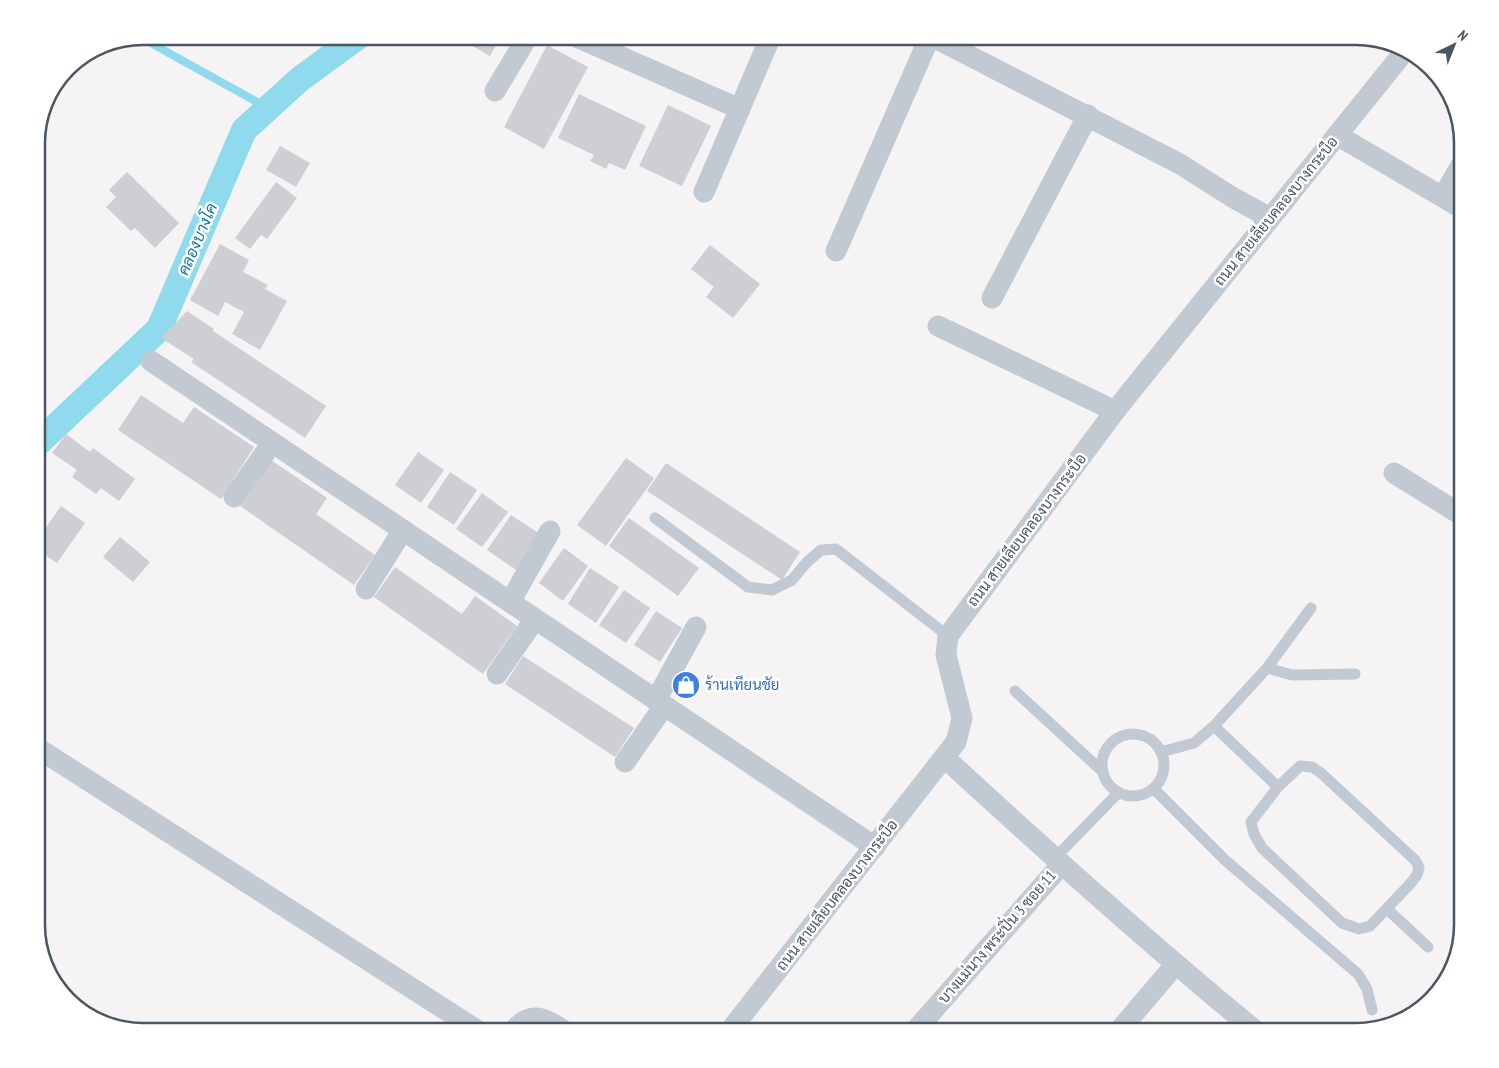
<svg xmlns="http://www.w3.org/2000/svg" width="1499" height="1068" font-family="'PT Sans Narrow',Sarabun,sans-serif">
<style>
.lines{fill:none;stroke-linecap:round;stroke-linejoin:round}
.stream{stroke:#90daee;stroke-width:8}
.canal{stroke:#90daee;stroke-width:26}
.building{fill:#cdcfd5}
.service{stroke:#c1cad2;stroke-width:11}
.minor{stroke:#c1cad2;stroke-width:21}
.labels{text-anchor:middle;stroke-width:5;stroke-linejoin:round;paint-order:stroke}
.street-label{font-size:15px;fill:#4a5661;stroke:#fff}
.shop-label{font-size:15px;fill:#366cbe;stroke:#fff;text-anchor:start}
.water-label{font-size:16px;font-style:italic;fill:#0c7c9b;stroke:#fff}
.rim{fill:none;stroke:#4a5661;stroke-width:2.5}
</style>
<rect width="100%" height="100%" fill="#f5f3f3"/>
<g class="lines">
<path class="stream" d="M 140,37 L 268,108"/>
<path class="canal" d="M 36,445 L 159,329 L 244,130 L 300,79 L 359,36"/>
</g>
<g class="building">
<path d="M 455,36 L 501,36 L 490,56 Z"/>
<path d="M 547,45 L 588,67 L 544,149 L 504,127 Z"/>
<path d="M 579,94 L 646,126 L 625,170 L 609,163 L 606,169 L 590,161 L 594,155 L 558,138 Z"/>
<path d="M 668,105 L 711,126 L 682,186 L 639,166 Z"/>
<path d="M 280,146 L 310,163 L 296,187 L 266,170 Z"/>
<path d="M 127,172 L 179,223 L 155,248 L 135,228 L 131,231 L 106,207 L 116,197 L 109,190 Z"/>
<path d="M 276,182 L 297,198 L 267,239 L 261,235 L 250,249 L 235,238 Z"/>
<path d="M 220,244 L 249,260 L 243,272 L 268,285 L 265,289 L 287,301 L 260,350 L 232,334 L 244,312 L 225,302 L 218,316 L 190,300 Z"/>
<path d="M 710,245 L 760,284 L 733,318 L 706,297 L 714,287 L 691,269 Z"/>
<path d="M 187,311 L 214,329 L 213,331 L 326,406 L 305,438 L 191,362 L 194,359 L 161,338 Z"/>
<path d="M 141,395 L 183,423 L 194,407 L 254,447 L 221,499 L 118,430 Z"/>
<path d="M 66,434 L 90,452 L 93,448 L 135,479 L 119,501 L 101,488 L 96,494 L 72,477 L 77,470 L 52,453 Z"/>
<path d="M 418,452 L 444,470 L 421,503 L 395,485 Z"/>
<path d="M 626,458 L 654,478 L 606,546 L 577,525 Z"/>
<path d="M 271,460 L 327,498 L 316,514 L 375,555 L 354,585 L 240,506 Z"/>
<path d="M 666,463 L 800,552 L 782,580 L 647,491 Z"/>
<path d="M 450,472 L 477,490 L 454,525 L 427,507 Z"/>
<path d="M 482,493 L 508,512 L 482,547 L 456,529 Z"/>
<path d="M 61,506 L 85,523 L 57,563 L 36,549 L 36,542 Z"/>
<path d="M 511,515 L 540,534 L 516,570 L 487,550 Z"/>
<path d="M 629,518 L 699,568 L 678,596 L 609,546 Z"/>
<path d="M 120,537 L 150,562 L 133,582 L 103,557 Z"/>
<path d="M 564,548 L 588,566 L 563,601 L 539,583 Z"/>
<path d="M 395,567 L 462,614 L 475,596 L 517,626 L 483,674 L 374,597 Z"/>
<path d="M 590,568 L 619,587 L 596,623 L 568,604 Z"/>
<path d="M 624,590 L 650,608 L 626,643 L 599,625 Z"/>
<path d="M 656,611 L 682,628 L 660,662 L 634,645 Z"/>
<path d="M 523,656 L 634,728 L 615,757 L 505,684 Z"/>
</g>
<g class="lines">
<g class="service">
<path d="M 655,518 L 748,587 L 772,590 L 792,580 L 807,562 L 821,550 L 836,549 L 948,636"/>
<path d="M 1267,668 L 1292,675 L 1355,674"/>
<path d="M 1015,691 L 1102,771"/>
<path d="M 1214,726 L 1278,787"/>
<circle cx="1133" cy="765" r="31"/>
<path d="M 1161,752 L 1194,743 L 1214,726 L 1267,668 L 1311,608"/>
<path d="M 1300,766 L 1312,767 L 1321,773 L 1415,860 L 1419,867 L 1417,875 L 1410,884 L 1370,926 L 1359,929 L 1342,923 L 1262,848 L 1254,834 L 1251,822 L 1278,787 Z"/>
<path d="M 1154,789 L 1225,860 L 1358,974 L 1367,989 L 1372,1010"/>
<path d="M 1054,859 L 1118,793"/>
<path d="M 1387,909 L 1428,947"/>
</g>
<g class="minor">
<path d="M 574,36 L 740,109"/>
<path d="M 931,36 L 1180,164 L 1232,197 L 1270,218"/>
<path d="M 495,91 L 528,36"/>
<path d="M 1337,135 L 1463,209"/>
<path d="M 1448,188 L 1463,162"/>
<path d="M 704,192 L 771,36"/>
<path d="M 836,251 L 930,36"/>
<path d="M 992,298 L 1088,115"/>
<path d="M 938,326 L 1115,411"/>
<path d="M 151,361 L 875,847"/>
<path d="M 1394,473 L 1463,516"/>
<path d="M 234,497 L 272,443"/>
<path d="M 366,589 L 403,530"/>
<path d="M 510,602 L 550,531"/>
<path d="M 497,674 L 535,619"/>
<path d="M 656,700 L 696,627"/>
<path d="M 36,747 L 480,1032"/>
<path d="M 945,758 C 1047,852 1150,944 1257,1032"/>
<path d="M 625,762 L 664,706"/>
<path d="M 513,1032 C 529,1009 546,1018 566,1032"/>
<path d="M 729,1032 L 956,742 L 962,718 L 946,655 L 948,636 L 1115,411 L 1404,52"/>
<path d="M 914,1032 L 1061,865"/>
<path d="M 1118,1032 L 1175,965"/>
</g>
</g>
<defs>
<symbol id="shop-disc" viewBox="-11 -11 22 22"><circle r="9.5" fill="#3f7fe0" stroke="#fff"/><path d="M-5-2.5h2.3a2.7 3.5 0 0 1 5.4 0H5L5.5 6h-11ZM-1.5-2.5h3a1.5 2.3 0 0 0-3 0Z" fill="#fff"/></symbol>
</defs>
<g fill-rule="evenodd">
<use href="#shop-disc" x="670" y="669" width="32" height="32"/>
</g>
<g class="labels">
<g class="street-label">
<text transform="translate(1276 211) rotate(-51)" y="5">ถนน สายเลียบคลองบางกระบือ</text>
<text transform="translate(1027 530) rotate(-53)" y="5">ถนน สายเลียบคลองบางกระบือ</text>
<text transform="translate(837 895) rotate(-52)" y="5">ถนน สายเลียบคลองบางกระบือ</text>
<text transform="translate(997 937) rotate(-49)" y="5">บางแม่นาง พระปิ่น 3 ซอย 11</text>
</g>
<g class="shop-label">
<text x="705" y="690">ร้านเทียนชัย</text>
</g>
<g class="water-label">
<text transform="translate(197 239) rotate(-67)" y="6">คลองบางโค</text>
</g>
</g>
<path d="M0 0H1499V1068H0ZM143 45H1356A98 98 0 0 1 1454 143V925A98 98 0 0 1 1356 1023H143A98 98 0 0 1 45 925V143A98 98 0 0 1 143 45Z" fill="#fff" fill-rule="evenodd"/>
<path class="rim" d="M143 45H1356A98 98 0 0 1 1454 143V925A98 98 0 0 1 1356 1023H143A98 98 0 0 1 45 925V143A98 98 0 0 1 143 45Z"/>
<g transform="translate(1454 45) rotate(43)" stroke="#ffffff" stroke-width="4" paint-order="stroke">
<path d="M0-4L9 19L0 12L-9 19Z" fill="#4a5661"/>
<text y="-8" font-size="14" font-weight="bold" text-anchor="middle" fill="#4a5661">N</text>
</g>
</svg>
